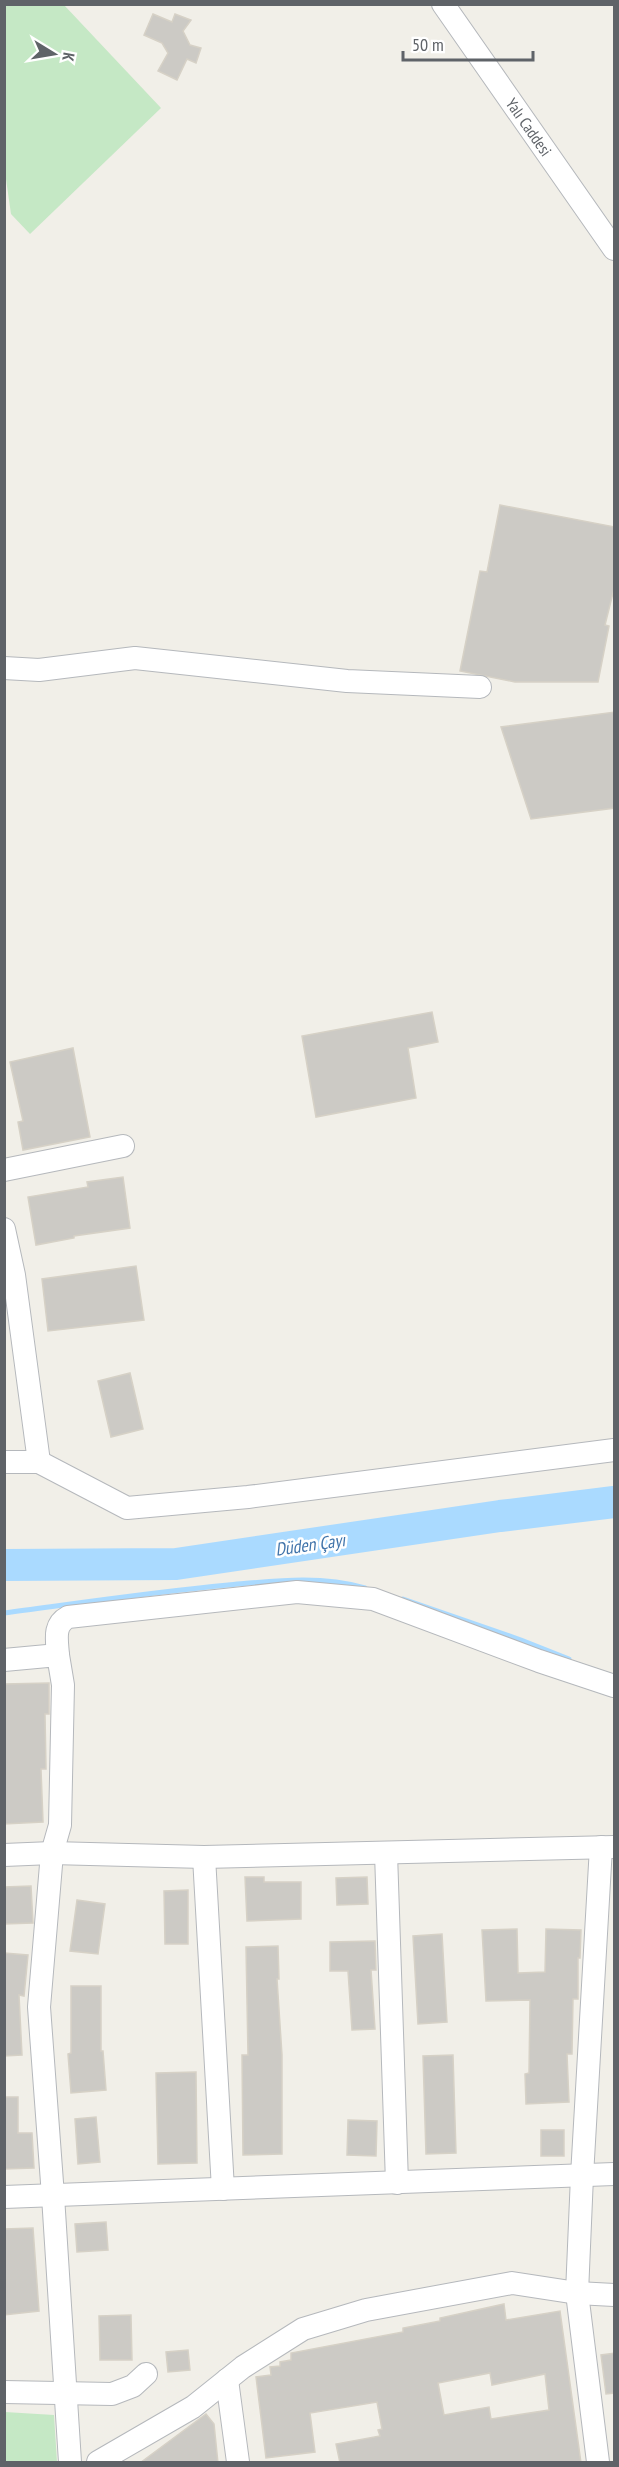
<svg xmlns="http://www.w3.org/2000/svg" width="619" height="2467" font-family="'PT Sans Narrow',sans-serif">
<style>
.green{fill:#c5e8c5}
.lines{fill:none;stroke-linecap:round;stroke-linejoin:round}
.stream{stroke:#aadaff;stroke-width:5}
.river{stroke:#aadaff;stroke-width:32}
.building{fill:#cccac5;stroke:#d6d1c6;stroke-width:1.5;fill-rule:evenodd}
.minor-casing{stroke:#b5b8bc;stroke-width:24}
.minor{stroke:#fff;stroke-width:22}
.labels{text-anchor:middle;stroke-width:5;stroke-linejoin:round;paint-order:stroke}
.street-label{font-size:16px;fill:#5f6368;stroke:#fff}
.water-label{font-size:18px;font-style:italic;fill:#4174aa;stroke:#fff}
</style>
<rect width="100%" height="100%" fill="#f1efe8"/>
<g class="green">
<path d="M 4,5 L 64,5 L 161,108 L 30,234 L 11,214 L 5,172 Z"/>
<path d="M 5,2412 L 54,2415 L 57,2462 L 5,2462 Z"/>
</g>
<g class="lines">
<g class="stream">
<path d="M 403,1599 L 521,1640 L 569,1659"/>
<path d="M 4,1613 C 79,1603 153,1592 228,1585 C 274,1581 320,1575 365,1588"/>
</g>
<path class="river" d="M 4,1565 L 176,1564 L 500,1516 L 614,1502"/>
</g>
<g class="building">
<path d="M 153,14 L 172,22 L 175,14 L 191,20 L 183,31 L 190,45 L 201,48 L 196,63 L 187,59 L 177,80 L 158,71 L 168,53 L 162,43 L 144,35 Z"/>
<path d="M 500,505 L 615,527 L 615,585 L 605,625 L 609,626 L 598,682 L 515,682 L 460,671 L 480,571 L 487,572 Z"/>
<path d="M 615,712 L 615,808 L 531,819 L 501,727 Z"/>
<path d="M 432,1012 L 438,1042 L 408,1048 L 416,1098 L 316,1117 L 302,1036 Z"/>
<path d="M 73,1048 L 90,1137 L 23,1150 L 18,1122 L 23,1121 L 10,1062 Z"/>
<path d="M 123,1177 L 130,1228 L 74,1236 L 74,1238 L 36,1245 L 28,1197 L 88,1187 L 87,1182 Z"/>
<path d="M 136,1266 L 144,1320 L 48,1331 L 42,1279 Z"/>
<path d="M 130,1373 L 143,1429 L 111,1437 L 98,1381 Z"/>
<path d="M 49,1683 L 49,1714 L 45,1714 L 46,1769 L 41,1769 L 43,1822 L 4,1824 L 4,1684 Z"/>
<path d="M 245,1877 L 264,1877 L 264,1882 L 301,1882 L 301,1919 L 247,1921 Z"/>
<path d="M 367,1877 L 368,1904 L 337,1905 L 336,1878 Z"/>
<path d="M 31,1886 L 33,1923 L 4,1924 L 4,1887 Z"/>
<path d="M 188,1890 L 188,1944 L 165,1944 L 164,1891 Z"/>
<path d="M 77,1900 L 105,1904 L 98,1954 L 70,1951 Z"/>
<path d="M 517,1929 L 518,1973 L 545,1972 L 546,1929 L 581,1930 L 580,1958 L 578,1958 L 578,1999 L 573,1999 L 572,2054 L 567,2054 L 569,2102 L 526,2104 L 525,2074 L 529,2073 L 530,2000 L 486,2001 L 482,1930 Z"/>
<path d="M 442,1934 L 447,2022 L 418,2024 L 413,1936 Z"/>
<path d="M 375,1941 L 376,1970 L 371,1970 L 375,2029 L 352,2030 L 348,1971 L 330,1971 L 330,1942 Z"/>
<path d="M 278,1946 L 279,1979 L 277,1979 L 282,2055 L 282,2154 L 243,2155 L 242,2055 L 248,2055 L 246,1947 Z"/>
<path d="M 4,1953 L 28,1955 L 24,1996 L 19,1995 L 22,2055 L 4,2056 Z"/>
<path d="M 71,1986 L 101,1986 L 101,2051 L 103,2051 L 106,2090 L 71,2093 L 68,2054 L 71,2053 Z"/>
<path d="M 453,2055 L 456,2153 L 426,2154 L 423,2056 Z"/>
<path d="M 196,2072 L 197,2163 L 158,2164 L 156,2073 Z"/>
<path d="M 4,2097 L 18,2097 L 18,2133 L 32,2133 L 34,2168 L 4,2169 Z"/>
<path d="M 96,2117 L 100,2162 L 78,2164 L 75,2119 Z"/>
<path d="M 348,2120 L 377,2121 L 376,2156 L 347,2155 Z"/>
<rect x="541" y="2130" width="23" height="26"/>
<path d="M 106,2222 L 108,2250 L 77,2252 L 75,2224 Z"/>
<path d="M 33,2228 L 39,2311 L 4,2315 L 4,2229 Z"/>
<path d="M 504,2304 L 506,2320 L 560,2311 L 581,2463 L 340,2463 L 336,2444 L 380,2436 L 378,2430 L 382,2429 L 377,2402 L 310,2413 L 315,2452 L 266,2458 L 256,2377 L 271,2375 L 270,2367 L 280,2366 L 280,2362 L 291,2360 L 291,2353 L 403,2332 L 403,2328 L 440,2321 L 440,2318 ZM 490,2373 L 492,2385 L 545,2374 L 549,2410 L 491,2419 L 489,2407 L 444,2415 L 438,2383 Z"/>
<path d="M 131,2315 L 132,2360 L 100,2360 L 99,2316 Z"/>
<path d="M 188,2350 L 190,2370 L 168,2372 L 166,2352 Z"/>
<path d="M 615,2353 L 615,2393 L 606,2394 L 601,2355 Z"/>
<path d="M 206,2414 L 214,2424 L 218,2463 L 140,2463 Z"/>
</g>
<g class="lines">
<defs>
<g id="minor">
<path d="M 443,4 L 614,249"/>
<path d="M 4,668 L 39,670 L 135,658 L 347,681 L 480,687"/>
<path d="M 4,1170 L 123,1146"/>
<path d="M 4,1229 L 14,1275 L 39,1462 L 4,1462"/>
<path d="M 39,1462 L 127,1508 L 248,1497 L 614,1450"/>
<path d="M 58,1655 C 57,1640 53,1625 68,1617 L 297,1592 L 373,1599 L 539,1661 L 614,1686"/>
<path d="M 4,1660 L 58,1655 L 63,1685 L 60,1825 L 52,1853 L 39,2007 L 53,2196 L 70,2462"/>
<path d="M 386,1853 L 397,2183"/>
<path d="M 4,1855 L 52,1853 L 204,1857 L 614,1847"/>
<path d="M 204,1857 L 223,2189"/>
<path d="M 4,2197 L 614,2174"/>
<path d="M 227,2380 L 238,2462"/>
<path d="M 4,2392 L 112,2394 L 133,2386 L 146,2374"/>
<path d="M 98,2462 L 193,2407 L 243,2367 L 303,2329 L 366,2310 L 512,2283 L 577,2293 L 614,2295"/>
<path d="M 598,2462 L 577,2293 L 582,2176 L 601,1847"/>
</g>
</defs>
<use href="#minor" class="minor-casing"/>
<use href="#minor" class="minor"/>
</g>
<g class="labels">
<g class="street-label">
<text transform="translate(529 127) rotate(55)" y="6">Yalı Caddesi</text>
</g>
<g class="water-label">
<text transform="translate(310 1545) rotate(-8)" y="6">Düden Çayı</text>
</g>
</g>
<rect width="619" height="2467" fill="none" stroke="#5f6368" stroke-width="12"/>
<g transform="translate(54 54) rotate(101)" stroke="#ffffff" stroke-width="4.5" paint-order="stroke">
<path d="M0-4.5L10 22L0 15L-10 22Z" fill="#5f6368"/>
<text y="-9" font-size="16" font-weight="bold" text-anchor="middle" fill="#5f6368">K</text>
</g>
<path d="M403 51v9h130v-9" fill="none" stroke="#5f6368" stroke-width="3"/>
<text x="412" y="51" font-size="18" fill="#5f6368" stroke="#ffffff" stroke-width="4.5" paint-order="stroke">50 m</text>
</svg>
